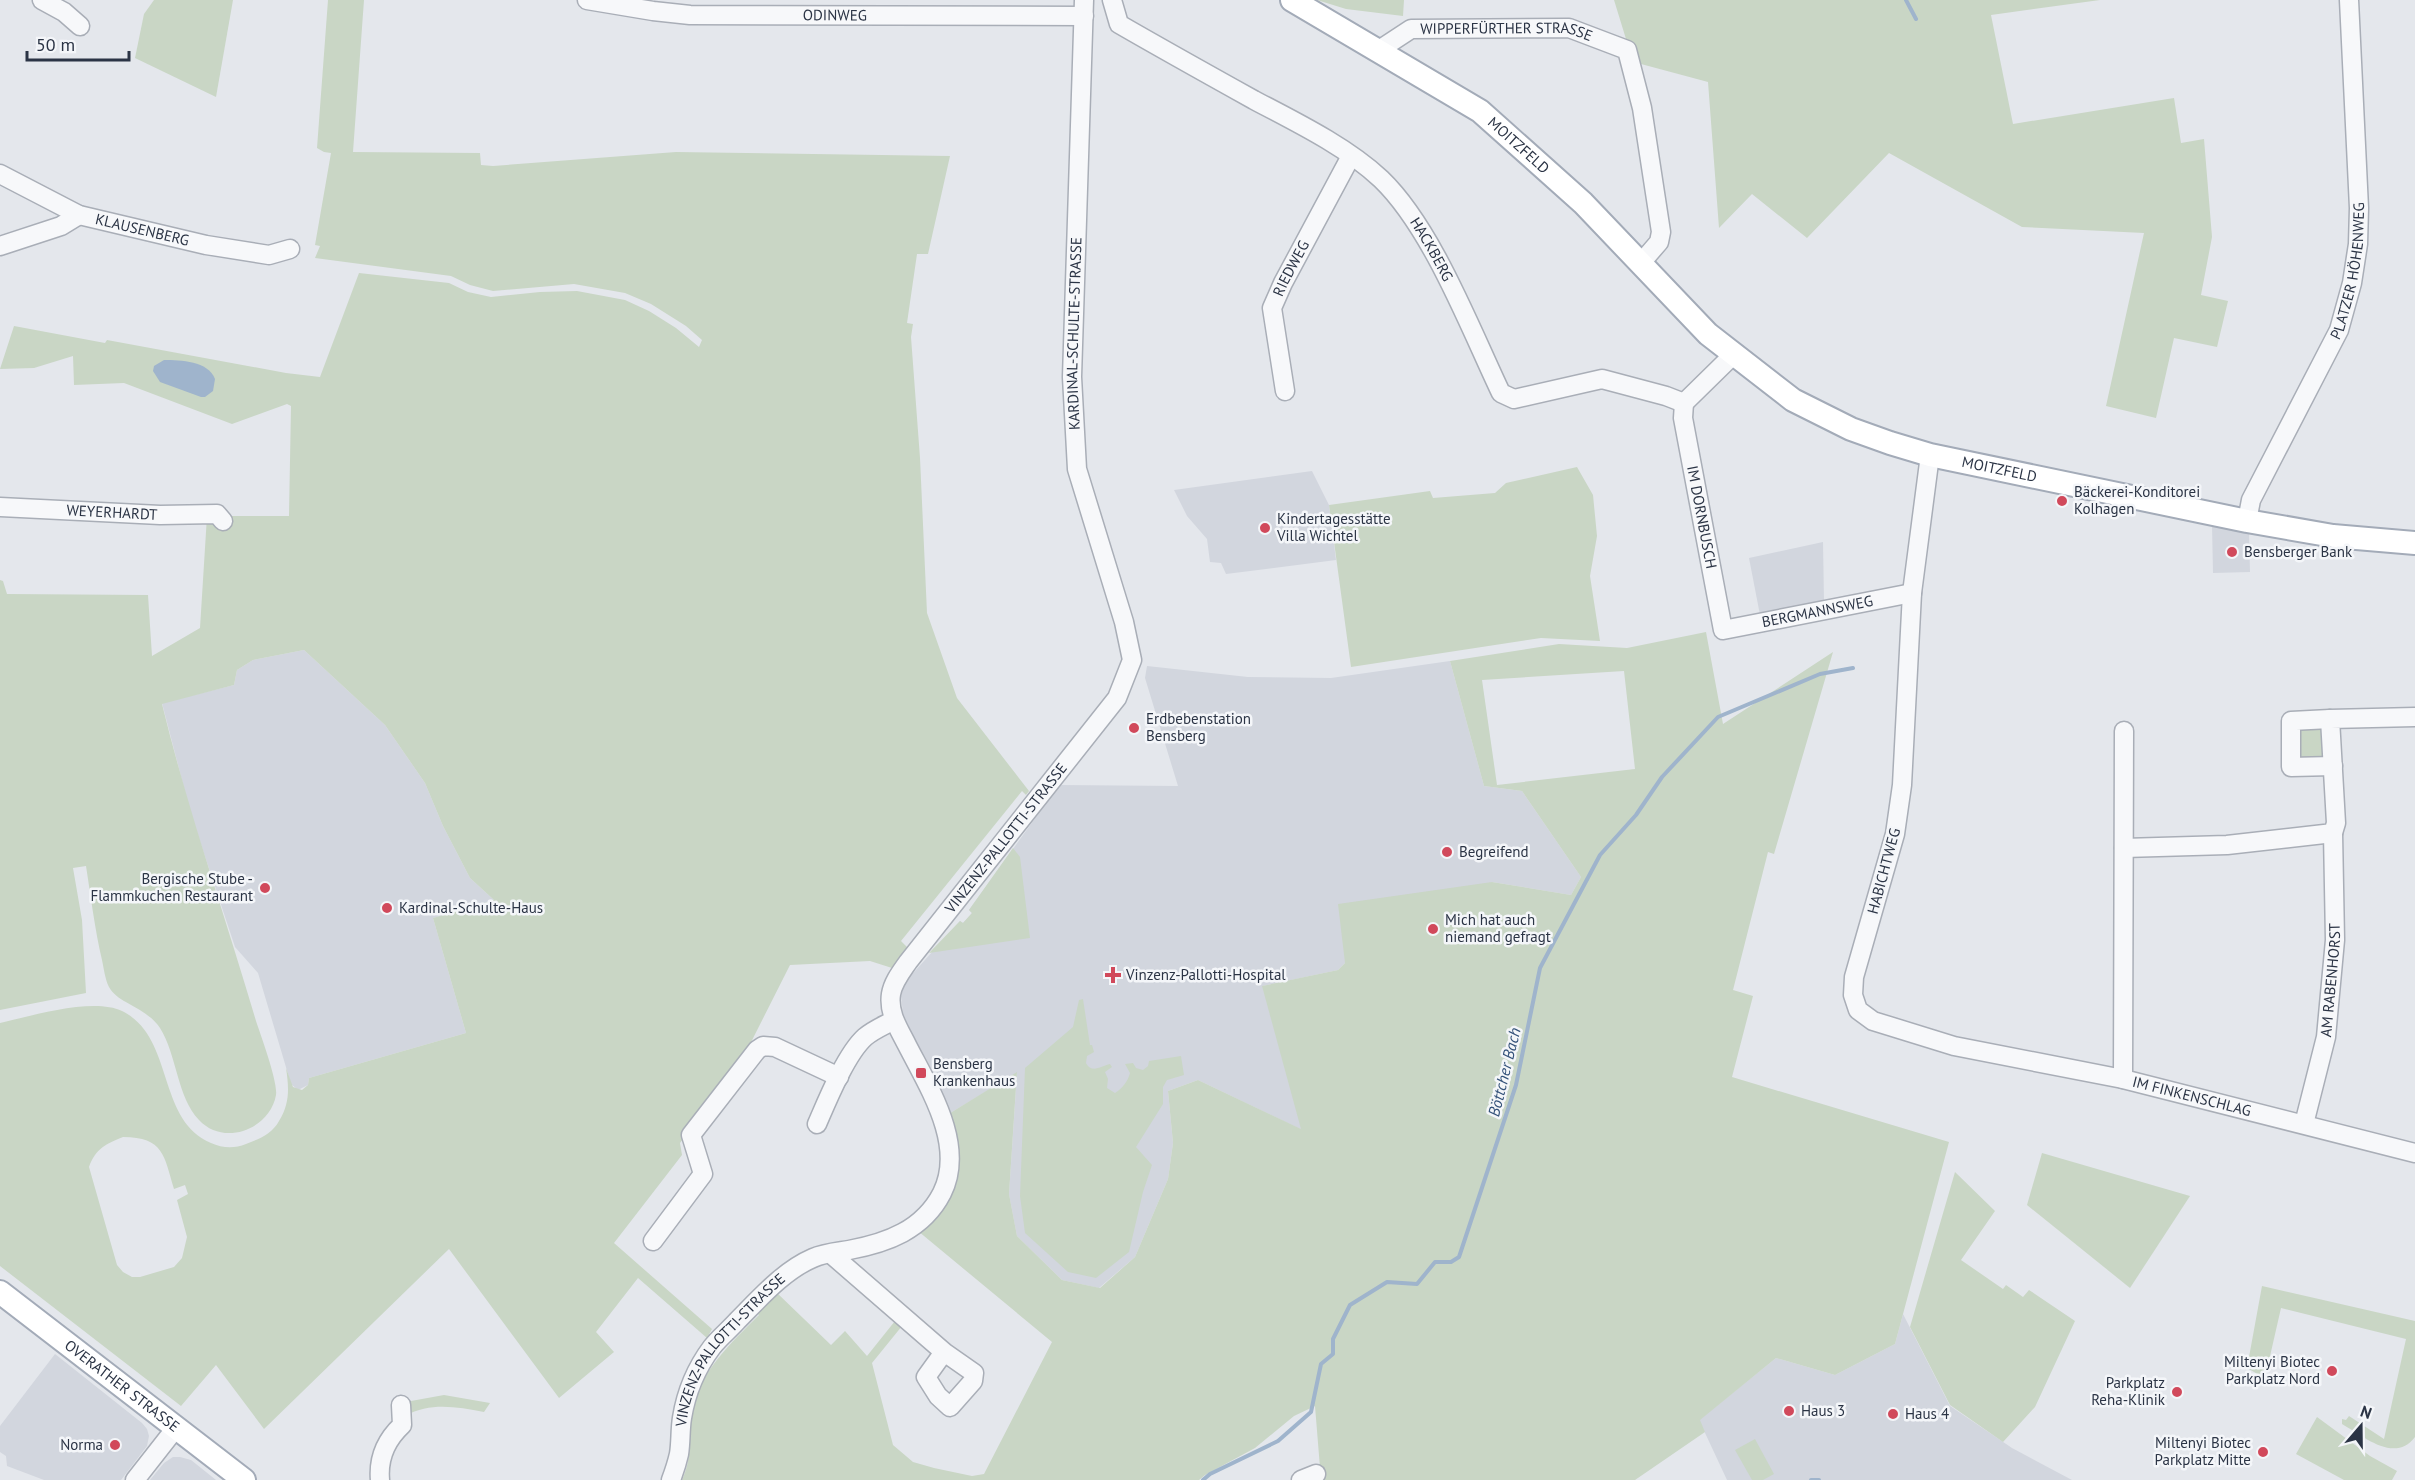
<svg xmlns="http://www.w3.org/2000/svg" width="2415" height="1480" font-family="'PT Sans',sans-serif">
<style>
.built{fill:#d2d6de}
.green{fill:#c9d6c5;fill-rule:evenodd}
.water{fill:#9fb4cc}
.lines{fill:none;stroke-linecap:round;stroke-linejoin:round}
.stream{stroke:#9fb4cc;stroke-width:4}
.minor-casing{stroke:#a9aeb7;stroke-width:21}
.major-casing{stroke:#a3abb8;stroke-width:26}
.minor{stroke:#f7f8fa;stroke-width:18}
.major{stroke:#fff;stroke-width:22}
.poi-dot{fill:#d1495b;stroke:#f4f6f9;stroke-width:2}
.labels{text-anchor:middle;stroke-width:5;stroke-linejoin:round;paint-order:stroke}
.street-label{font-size:15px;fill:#2b3445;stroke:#f4f6f9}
.poi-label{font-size:15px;fill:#2b3445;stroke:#f4f6f9;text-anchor:start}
.water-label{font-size:16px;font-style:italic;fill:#34527a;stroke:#f4f6f9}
</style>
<rect width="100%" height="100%" fill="#e4e7ec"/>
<g class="built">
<path d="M 1312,471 L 1329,505 L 1336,560 L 1226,574 L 1221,563 L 1210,562 L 1207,539 L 1187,516 L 1174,490 Z"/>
<path d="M 2212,525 L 2249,532 L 2250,572 L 2213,573 Z"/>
<path d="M 1823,542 L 1824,601 L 1760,615 L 1749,558 Z"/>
<path d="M 304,650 L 385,725 L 425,783 L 443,826 L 470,878 L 494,900 L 433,918 L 466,1033 L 309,1078 L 308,1085 L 298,1090 L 291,1084 L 258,973 L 235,947 L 190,811 L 162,703 L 234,685 L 237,670 L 253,660 Z"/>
<path d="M 1450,661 L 1484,786 L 1522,791 L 1581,877 L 1571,895 L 1492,882 L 1345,963 L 1338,970 L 1263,986 L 1302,1130 L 1198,1080 L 1168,1091 L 1173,1143 L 1168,1179 L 1135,1257 L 1099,1288 L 1062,1280 L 1017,1236 L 1009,1194 L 1017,1073 L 947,1115 L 903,1013 L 901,996 L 906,981 L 960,921 L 963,923 L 972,913 L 969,910 L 1059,785 L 1178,786 L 1145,678 L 1147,666 L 1248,677 L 1331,678 Z"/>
<path d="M 1903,1314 L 1950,1406 L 2012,1448 L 2072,1480 L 1727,1480 L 1699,1420 L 1776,1358 L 1835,1375 L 1895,1344 Z"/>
<path d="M 55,1354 L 142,1423 L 147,1429 L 149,1436 L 147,1446 L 121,1480 L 44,1480 L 7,1466 L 6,1456 L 0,1452 L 0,1426 Z"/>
<path d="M 173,1457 L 180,1457 L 191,1460 L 216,1480 L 150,1480 L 164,1463 Z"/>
</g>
<g class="green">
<path d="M 154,0 L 233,0 L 216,97 L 135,58 L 144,14 Z"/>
<path d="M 328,0 L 364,0 L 353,152 L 480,153 L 481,165 L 493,166 L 676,152 L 950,156 L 928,254 L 917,254 L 907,323 L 913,324 L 911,337 L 920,458 L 927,613 L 957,698 L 1029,791 L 1026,795 L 1022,791 L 901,941 L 908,948 L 892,968 L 870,961 L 790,965 L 739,1066 L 680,1143 L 682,1155 L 614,1243 L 712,1329 L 707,1338 L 638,1278 L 596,1332 L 614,1352 L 559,1398 L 449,1249 L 264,1429 L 216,1365 L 181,1406 L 0,1266 L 0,1023 C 31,1016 93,997 122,1011 C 175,1037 156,1120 211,1143 C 222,1148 234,1149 246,1144 C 259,1139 272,1134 279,1121 C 290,1103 289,1088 286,1068 L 293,1087 L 302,1090 L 308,1085 L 309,1078 L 466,1033 L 433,918 L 494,900 L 470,878 L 443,826 L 425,783 L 385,725 L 304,650 L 253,660 L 237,670 L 234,685 L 162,704 C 188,811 225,915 256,1021 C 261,1036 278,1082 276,1095 C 270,1129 224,1147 199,1120 C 177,1097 177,1055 160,1028 C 146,1007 117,1003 109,987 C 105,979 104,969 102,960 C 95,930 91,898 86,866 L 73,868 L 82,920 L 86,993 L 0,1010 L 0,580 L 3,581 L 7,594 L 148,595 L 152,656 L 200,628 L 207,516 L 289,516 L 291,406 L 287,404 L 232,424 L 124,383 L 74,385 L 73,356 L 34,368 L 0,369 L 14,326 L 105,343 L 107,340 L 286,373 L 320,377 L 359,273 L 449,283 L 468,292 L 491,297 L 540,292 L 577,291 L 625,300 L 649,311 L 676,328 L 699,347 L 702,340 L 686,326 L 651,304 L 625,293 L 574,284 L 493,291 L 470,285 L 451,276 L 315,258 L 320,246 L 315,245 L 331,153 L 324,152 L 317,148 ZM 123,1137 C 164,1137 164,1156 174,1189 L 185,1185 L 188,1194 L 177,1200 L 187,1237 L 182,1258 L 174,1267 L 140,1277 L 132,1277 L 123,1272 L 117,1265 L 89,1167 C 96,1148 106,1144 123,1137 Z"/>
<path d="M 1317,0 L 1404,0 L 1403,16 L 1346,9 Z"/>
<path d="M 1614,0 L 2100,0 L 1991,15 L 2013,124 L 2174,98 L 2181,143 L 2204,139 L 2212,237 L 2201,295 L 2228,301 L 2217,347 L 2174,338 L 2156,418 L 2106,406 L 2144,233 L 2022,227 L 1889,153 L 1807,238 L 1752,194 L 1719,228 L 1708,82 L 1641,64 L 1635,51 L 1626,39 Z"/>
<path d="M 1577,467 L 1593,495 L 1597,536 L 1590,576 L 1600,641 L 1541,638 L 1351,667 L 1329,505 L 1430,491 L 1433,498 L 1495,493 L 1506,483 Z"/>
<path d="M 1706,632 L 1723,724 L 1833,652 L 1774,854 L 1768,852 L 1733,990 L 1753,996 L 1732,1077 L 1949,1142 L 1895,1344 L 1835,1375 L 1776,1358 L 1700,1420 L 1705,1432 L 1635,1480 L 1321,1480 L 1315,1406 L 1294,1416 L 1255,1448 L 1205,1475 L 1199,1480 L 682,1480 C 693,1457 688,1436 692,1412 C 699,1372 731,1343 759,1315 L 756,1312 L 776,1292 L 831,1345 L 845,1331 L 867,1356 L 895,1321 L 902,1326 L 872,1363 L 893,1445 L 913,1462 L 934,1468 L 972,1476 L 984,1474 L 1052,1342 L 918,1231 L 958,1171 L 958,1155 L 947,1115 L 1017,1072 L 1009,1194 L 1017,1236 L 1062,1280 L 1100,1288 L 1135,1257 L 1168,1179 L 1173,1143 L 1168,1091 L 1198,1080 L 1301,1129 L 1262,986 L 1338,970 L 1345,963 L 1338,904 L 1492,882 L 1571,895 L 1581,877 L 1522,791 L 1484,786 L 1450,661 L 1559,644 L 1627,648 ZM 1624,671 L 1635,769 L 1497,785 L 1482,680 Z"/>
<path d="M 2322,728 L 2324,759 L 2299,761 L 2297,729 Z"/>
<path d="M 1013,848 L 1020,857 L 1030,938 L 929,953 L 960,921 L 963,923 L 972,913 L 969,910 Z"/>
<path d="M 1083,999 L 1090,1045 L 1092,1045 L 1094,1052 L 1087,1056 L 1086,1063 C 1092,1074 1101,1066 1110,1064 L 1112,1067 L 1105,1072 L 1108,1079 L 1107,1088 L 1115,1093 C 1122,1089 1128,1081 1130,1073 L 1125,1064 L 1133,1063 L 1136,1068 L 1143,1070 L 1148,1066 L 1149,1061 L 1181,1056 L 1184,1075 L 1167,1080 L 1163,1087 L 1163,1104 L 1136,1147 L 1152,1165 L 1143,1192 L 1129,1252 L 1096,1278 L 1068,1272 L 1025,1233 L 1020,1196 L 1025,1068 L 1073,1027 L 1079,1000 Z"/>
<path d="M 2042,1153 L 2190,1196 L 2130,1288 L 2027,1205 Z"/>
<path d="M 1955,1172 L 1995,1211 L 1961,1260 L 2003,1289 L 2006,1285 L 2023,1297 L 2029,1290 L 2075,1321 L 2035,1407 L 2003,1442 L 1950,1405 L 1910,1327 Z"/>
<path d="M 2262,1286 L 2415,1321 L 2415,1437 C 2395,1464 2363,1436 2342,1424 L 2342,1419 L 2346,1420 L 2349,1416 L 2384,1439 L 2406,1339 L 2281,1308 L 2268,1365 L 2261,1376 L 2247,1368 Z"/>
<path d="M 444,1395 L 490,1403 L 484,1412 C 456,1407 431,1402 405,1416 L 408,1402 L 411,1401 Z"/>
<path d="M 2317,1417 L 2370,1456 L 2397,1471 L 2392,1480 L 2344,1480 L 2296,1454 Z"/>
<path d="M 1755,1439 L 1774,1474 L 1763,1480 L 1752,1480 L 1735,1450 Z"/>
</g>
<path class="water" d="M 164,360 C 181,360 208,361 215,379 L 213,391 L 205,397 L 201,397 L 160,382 L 153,371 L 154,366 Z"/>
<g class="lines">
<g class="stream">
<path d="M 1906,0 L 1916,19"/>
<path d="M 1203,1480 L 1210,1474 L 1278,1441 L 1311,1412 L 1321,1364 L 1333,1354 L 1333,1339 L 1350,1305 L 1387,1282 L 1417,1284 L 1435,1262 L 1451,1262 L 1459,1257 L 1516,1085 L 1540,968 L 1600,855 L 1636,815 L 1662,777 L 1718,717 L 1820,674 L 1853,668"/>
<path d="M 1811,1480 L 1819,1480"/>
</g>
<defs>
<g id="minor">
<path d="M 42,0 L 64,12 L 80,26"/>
<path id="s1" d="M 587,0 L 653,11 L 690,15 L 1084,16"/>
<path id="s2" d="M 1112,0 L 1119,24 C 1164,50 1209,75 1254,100 C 1296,122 1347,147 1381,179 C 1432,228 1470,328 1501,393 L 1514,399 L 1602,379 L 1666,396 L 1684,403"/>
<path id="s3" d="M 1379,50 L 1411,29 L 1569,28 L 1627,50 L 1642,108 L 1661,232 L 1659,242 L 1640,264"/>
<path id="s4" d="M 0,174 L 79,215 L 206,245 L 269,255 L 290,249"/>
<path d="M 0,246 L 61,226 L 79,215"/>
<path id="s5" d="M 1285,391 L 1272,308 L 1283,283 L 1351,156"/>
<path id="s6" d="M 1684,403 L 1683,418 L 1723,630 L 1912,593"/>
<path d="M 1684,403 L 1733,355"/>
<path id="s7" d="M 1930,455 L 1912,593 L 1902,785 L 1895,834 L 1854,977 L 1853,995 L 1858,1010 L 1873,1021 L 1954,1046 L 2123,1079 L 2415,1153"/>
<path id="s8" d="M 0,507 L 160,515 L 217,514 L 223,521"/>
<path id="s9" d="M 2247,521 L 2251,500 L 2339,330 L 2352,283 L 2358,244 L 2359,208 L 2349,0"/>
<path d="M 2330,719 L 2291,721 L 2291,767 L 2333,766"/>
<path d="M 2124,848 L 2227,845 L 2333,833 L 2336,823 L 2330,719 L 2415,717"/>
<path d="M 2123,1079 L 2124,731"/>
<path d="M 817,1124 C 827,1101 846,1054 865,1037 C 873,1030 885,1025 894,1020"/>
<path id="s10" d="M 2304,1124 L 2326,1037 L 2335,940 L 2333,833"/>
<path d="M 653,1241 L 703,1174 L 691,1135 L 757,1050 L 763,1046 L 775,1047 L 839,1077"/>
<path d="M 831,1254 L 944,1352 L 926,1377 L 938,1396 L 950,1407 L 973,1381 L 974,1373 L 944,1352"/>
<path d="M 135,1480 L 175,1429"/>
<path d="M 380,1480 C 378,1458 386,1440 402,1425 L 401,1405"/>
<path id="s11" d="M 671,1480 C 674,1472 677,1463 679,1454 C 681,1442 680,1430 682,1418 C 686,1393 697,1367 712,1347 C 719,1338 729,1330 737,1321 C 760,1298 783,1271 813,1258 C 824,1253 837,1252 849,1250 C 887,1243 923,1230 942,1193 C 966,1145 929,1088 907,1045 C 899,1029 888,1013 891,994 C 893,982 901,972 908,962 L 1117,698 L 1132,660 L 1124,622 L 1077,469 L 1072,377 L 1084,0"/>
<path d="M 1301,1480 L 1316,1474"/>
</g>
<g id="major">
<path id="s12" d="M 1292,0 L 1480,111 L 1583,203 L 1708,334 L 1793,400 L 1851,429 L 1890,443 L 1930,455 L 2247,521 L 2333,536 L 2415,543"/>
<path id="s13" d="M 0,1292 L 244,1480"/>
</g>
</defs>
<use href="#minor" class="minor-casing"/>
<use href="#major" class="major-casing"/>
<use href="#minor" class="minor"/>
<use href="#major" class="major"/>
</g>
<g class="poi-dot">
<circle cx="2062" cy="501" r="6"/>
<circle cx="1265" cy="528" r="6"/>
<circle cx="2232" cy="552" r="6"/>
<circle cx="1134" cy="728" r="6"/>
<circle cx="1447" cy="852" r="6"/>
<circle cx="265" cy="888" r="6"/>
<circle cx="387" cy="908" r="6"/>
<circle cx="1433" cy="929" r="6"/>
<path d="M1110 966h6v6h6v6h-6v6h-6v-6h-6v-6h6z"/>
<rect x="915" y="1067" width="12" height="12" rx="3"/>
<circle cx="2332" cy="1371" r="6"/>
<circle cx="2177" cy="1392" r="6"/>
<circle cx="1789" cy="1411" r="6"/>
<circle cx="1893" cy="1414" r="6"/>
<circle cx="115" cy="1445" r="6"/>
<circle cx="2263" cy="1452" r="6"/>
</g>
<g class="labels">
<g class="street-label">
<text dy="5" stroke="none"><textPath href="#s1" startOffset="249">ODINWEG</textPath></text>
<text dy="5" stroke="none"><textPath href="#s3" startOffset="134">WIPPERFÜRTHER STRASSE</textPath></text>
<text dy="5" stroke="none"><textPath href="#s12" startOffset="270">MOITZFELD</textPath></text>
<text dy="5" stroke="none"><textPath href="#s4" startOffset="154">KLAUSENBERG</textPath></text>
<text dy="5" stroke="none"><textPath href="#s2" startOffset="417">HACKBERG</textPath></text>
<text dy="5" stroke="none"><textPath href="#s5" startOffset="128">RIEDWEG</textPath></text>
<text dy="5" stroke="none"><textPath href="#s9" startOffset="273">PLATZER HÖHENWEG</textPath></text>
<text dy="5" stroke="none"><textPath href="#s11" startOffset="1388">KARDINAL-SCHULTE-STRASSE</textPath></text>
<text dy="5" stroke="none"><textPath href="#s12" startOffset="864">MOITZFELD</textPath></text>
<text dy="5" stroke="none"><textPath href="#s8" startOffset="112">WEYERHARDT</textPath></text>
<text dy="5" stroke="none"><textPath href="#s6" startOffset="116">IM DORNBUSCH</textPath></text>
<text dy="5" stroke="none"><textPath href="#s6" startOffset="327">BERGMANNSWEG</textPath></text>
<text dy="5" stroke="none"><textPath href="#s11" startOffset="834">VINZENZ-PALLOTTI-STRASSE</textPath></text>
<text transform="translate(1884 871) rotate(-75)" y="5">HABICHTWEG</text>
<text dy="5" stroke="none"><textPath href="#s10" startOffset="147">AM RABENHORST</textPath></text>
<text dy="5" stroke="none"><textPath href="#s7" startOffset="910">IM FINKENSCHLAG</textPath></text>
<text dy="5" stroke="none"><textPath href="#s11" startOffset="148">VINZENZ-PALLOTTI-STRASSE</textPath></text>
<text dy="5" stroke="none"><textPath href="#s13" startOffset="154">OVERATHER STRASSE</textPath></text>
</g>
<g class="poi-label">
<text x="2074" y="497">Bäckerei-Konditorei<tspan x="2074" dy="17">Kolhagen</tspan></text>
<text x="1277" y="524">Kindertagesstätte<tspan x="1277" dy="17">Villa Wichtel</tspan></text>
<text x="2244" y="557">Bensberger Bank</text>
<text x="1146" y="724">Erdbebenstation<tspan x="1146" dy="17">Bensberg</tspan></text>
<text x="1459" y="857">Begreifend</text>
<text x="253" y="884" text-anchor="end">Bergische Stube -<tspan x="253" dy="17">Flammkuchen Restaurant</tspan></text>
<text x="399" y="913">Kardinal-Schulte-Haus</text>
<text x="1445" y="925">Mich hat auch<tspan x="1445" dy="17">niemand gefragt</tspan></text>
<text x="1126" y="980">Vinzenz-Pallotti-Hospital</text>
<text x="933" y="1069">Bensberg<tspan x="933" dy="17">Krankenhaus</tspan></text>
<text x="2320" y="1367" text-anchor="end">Miltenyi Biotec<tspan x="2320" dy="17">Parkplatz Nord</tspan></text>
<text x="2165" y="1388" text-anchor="end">Parkplatz<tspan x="2165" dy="17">Reha-Klinik</tspan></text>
<text x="1801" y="1416">Haus 3</text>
<text x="1905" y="1419">Haus 4</text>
<text x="2251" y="1448" text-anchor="end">Miltenyi Biotec<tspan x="2251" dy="17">Parkplatz Mitte</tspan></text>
<text x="103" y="1450" text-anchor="end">Norma</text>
</g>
<g class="water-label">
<text transform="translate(1504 1072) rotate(-76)" y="6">Böttcher Bach</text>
</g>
</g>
<g transform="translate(2361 1426) rotate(20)" stroke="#f4f6f9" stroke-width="4.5" paint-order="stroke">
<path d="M0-4.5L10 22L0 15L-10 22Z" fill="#2b3445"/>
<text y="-9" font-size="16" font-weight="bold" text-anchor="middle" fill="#2b3445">N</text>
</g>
<path d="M27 51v9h102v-9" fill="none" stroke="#2b3445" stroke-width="3"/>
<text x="36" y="51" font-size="18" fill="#2b3445" stroke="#f4f6f9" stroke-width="4.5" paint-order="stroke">50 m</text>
</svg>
